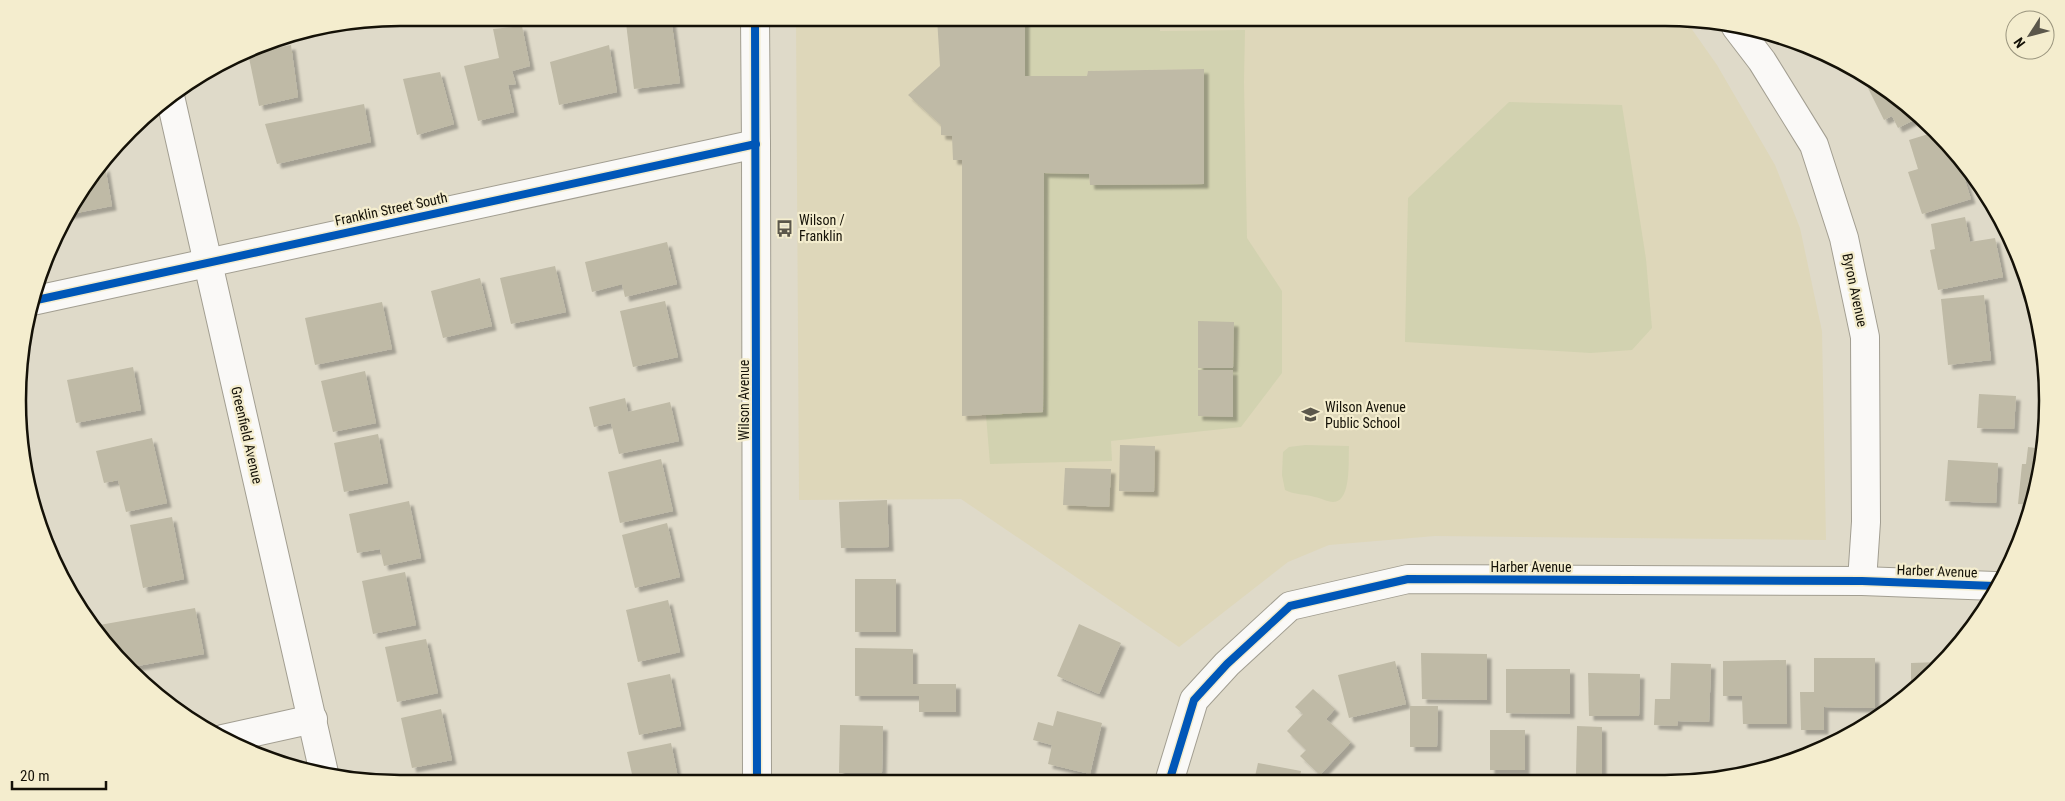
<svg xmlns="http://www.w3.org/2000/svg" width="2065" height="801" font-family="'Roboto Condensed',sans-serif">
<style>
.built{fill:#ded7ba}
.green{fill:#d2d2b0}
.building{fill:#bfbaa6;filter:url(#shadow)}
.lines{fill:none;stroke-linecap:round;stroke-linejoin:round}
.minor-casing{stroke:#a29e91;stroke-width:30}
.tertiary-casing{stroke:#a29e91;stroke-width:30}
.minor{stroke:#faf9f7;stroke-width:28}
.tertiary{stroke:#faf9f7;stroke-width:28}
.cycleway-casing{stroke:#f4edce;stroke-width:11}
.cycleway{stroke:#0057b8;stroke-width:8}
.labels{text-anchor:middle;stroke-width:4.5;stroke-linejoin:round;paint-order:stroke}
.street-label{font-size:14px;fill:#141107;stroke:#f4edce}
.poi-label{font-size:14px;fill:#141107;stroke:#f4edce;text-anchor:start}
.rim{fill:none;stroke:#141107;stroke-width:2.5}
</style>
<defs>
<filter id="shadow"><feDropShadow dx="4.5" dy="4.5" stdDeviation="1" flood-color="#0004"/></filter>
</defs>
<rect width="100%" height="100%" fill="#dfdac9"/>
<path class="built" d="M 796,18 L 1664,18 L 1681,20 L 1691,28 L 1717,65 L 1775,165 L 1800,228 L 1822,331 L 1826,540 L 1435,536 L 1329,545 L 1288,562 L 1179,647 L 961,499 L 799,500 Z"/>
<g class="green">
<path d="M 1025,18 L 1160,18 L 1160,31 L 1245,30 L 1244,82 L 1247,238 L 1282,291 L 1282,373 L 1241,427 L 1111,441 L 1112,461 L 990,464 L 986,415 L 1043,412 L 1044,173 L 1089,174 L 1090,185 L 1204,184 L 1204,69 L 1088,71 L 1087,76 L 1025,76 Z"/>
<path d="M 1509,102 L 1622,105 L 1646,259 L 1652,328 L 1632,350 L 1591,353 L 1405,342 L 1408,198 Z"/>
<path d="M 1305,445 L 1349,446 C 1348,459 1352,502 1333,502 C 1328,502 1321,498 1315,497 C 1305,494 1294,495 1285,490 L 1282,475 L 1283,452 L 1289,447 Z"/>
</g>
<g class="building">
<path d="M 662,18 L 671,18 L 680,83 L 634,89 L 626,23 Z"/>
<path d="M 937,18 L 1025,18 L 1025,76 L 1087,76 L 1088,71 L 1204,69 L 1204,184 L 1090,185 L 1089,174 L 1044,173 L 1043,412 L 962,416 L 962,160 L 953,160 L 952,136 L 941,135 L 941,125 L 908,95 L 940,66 Z"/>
<path d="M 522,26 L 530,66 L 512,71 L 516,84 L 508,85 L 514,112 L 478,121 L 464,66 L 499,58 L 493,29 Z"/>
<path d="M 291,45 L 298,97 L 259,106 L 248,53 Z"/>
<path d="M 609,45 L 617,92 L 559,105 L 550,62 Z"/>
<path d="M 440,72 L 454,124 L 417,135 L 403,79 Z"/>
<path d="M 1861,74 L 1898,97 L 1920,117 L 1898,128 L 1892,116 L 1884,120 Z"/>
<path d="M 364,104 L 371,142 L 277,164 L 265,124 Z"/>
<path d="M 1935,132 L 1956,152 L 1971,199 L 1922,214 L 1908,172 L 1918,169 L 1909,140 Z"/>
<path d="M 105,166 L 112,206 L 66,215 L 69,209 Z"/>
<path d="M 1965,217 L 1970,242 L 1995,238 L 2003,277 L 1938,290 L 1930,250 L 1935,249 L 1931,224 Z"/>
<path d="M 667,242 L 677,284 L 625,297 L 622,284 L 592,292 L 585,262 Z"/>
<path d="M 555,266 L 566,312 L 511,324 L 500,278 Z"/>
<path d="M 480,278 L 492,326 L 443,338 L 431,291 Z"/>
<path d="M 1984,295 L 1991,360 L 1948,365 L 1941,299 Z"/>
<path d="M 665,301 L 678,357 L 633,367 L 620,311 Z"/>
<path d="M 382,302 L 392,349 L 315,365 L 305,318 Z"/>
<path d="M 1198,321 L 1234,322 L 1233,368 L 1198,368 Z"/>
<path d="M 133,367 L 141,410 L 76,423 L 67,380 Z"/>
<path d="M 1198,370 L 1233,370 L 1233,417 L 1198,416 Z"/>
<path d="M 365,371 L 376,423 L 333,432 L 321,381 Z"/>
<path d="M 1979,394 L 2016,396 L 2014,429 L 1977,428 Z"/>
<path d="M 625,398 L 628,412 L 670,402 L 679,441 L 619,454 L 611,423 L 594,427 L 589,407 Z"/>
<path d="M 378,434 L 388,483 L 344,492 L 334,443 Z"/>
<path d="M 152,438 L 167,503 L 126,512 L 118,480 L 104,483 L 96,451 Z"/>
<path d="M 1120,445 L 1155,446 L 1154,492 L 1119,491 Z"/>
<path d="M 2028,447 L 2043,449 L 2032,505 L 2018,504 L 2022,464 L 2026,464 Z"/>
<path d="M 661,459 L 673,511 L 620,523 L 608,472 Z"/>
<path d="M 1948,460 L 1998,463 L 1996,503 L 1945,501 Z"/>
<path d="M 1065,468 L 1111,469 L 1109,507 L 1063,505 Z"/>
<path d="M 887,500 L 889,547 L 841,548 L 839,502 Z"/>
<path d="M 409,501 L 421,558 L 384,566 L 380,549 L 357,553 L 349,514 Z"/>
<path d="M 172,517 L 184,579 L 143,588 L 130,525 Z"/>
<path d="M 667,523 L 680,577 L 635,588 L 622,535 Z"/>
<path d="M 405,572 L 416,625 L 373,634 L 362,581 Z"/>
<rect x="855" y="579" width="41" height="53"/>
<path d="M 668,600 L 680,652 L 638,662 L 626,610 Z"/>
<path d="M 195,608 L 204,654 L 132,667 L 94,626 Z"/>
<path d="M 1079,624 L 1121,643 L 1099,694 L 1057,676 Z"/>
<path d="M 426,639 L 438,693 L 397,702 L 385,647 Z"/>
<path d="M 855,648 L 913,649 L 913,684 L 956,684 L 956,712 L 919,712 L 919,696 L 855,696 Z"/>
<path d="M 1421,653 L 1487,654 L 1487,700 L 1422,699 Z"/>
<path d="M 1814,658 L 1875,658 L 1875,708 L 1824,707 L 1824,730 L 1801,730 L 1800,692 L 1814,692 Z"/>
<path d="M 1786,660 L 1787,724 L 1743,724 L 1742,696 L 1723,696 L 1723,661 Z"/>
<path d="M 1395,661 L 1406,704 L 1349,718 L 1338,675 Z"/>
<path d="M 1940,662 L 1917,688 L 1911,692 L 1911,663 Z"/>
<path d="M 1671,663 L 1711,664 L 1709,722 L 1678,721 L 1677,726 L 1654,725 L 1655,699 L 1670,699 Z"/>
<path d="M 1506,669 L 1570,669 L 1570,714 L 1506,713 Z"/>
<path d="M 1588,673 L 1640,674 L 1639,716 L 1589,716 Z"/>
<path d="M 670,674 L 681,726 L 639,735 L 627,683 Z"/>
<path d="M 1313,689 L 1335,709 L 1326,719 L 1351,742 L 1320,775 L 1300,756 L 1306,750 L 1287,731 L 1303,714 L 1295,707 Z"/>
<path d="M 1410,706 L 1438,706 L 1437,747 L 1410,747 Z"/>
<path d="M 441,709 L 452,760 L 412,768 L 401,718 Z"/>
<path d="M 1057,711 L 1102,723 L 1090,774 L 1048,764 L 1052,745 L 1033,740 L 1038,722 L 1053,726 Z"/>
<path d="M 840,725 L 883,726 L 882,773 L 839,773 Z"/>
<path d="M 1577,726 L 1602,727 L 1602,776 L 1576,775 Z"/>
<rect x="1490" y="730" width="35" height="40"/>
<path d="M 671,743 L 679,783 L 634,783 L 627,752 Z"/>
<path d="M 1258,763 L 1301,771 L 1299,781 L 1254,781 Z"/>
</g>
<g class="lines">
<defs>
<g id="minor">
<path d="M 1736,27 L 1762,61 L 1814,145 L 1844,238 L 1865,337 L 1866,522 L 1862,581"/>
<path d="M 170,96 L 324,773"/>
<path d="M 756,144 L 757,783"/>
<path d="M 223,739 L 313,719"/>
<path d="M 1169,782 L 1194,700 L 1227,664 L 1290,606 L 1408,579 L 1862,581 L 1995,586"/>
</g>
<path id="tertiary" d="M 32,301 L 756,144 L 755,18"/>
</defs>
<use href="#minor" class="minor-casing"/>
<use href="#tertiary" class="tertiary-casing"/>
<use href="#minor" class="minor"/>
<use href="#tertiary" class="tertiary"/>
<defs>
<g id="cycleway">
<path d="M 755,18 L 757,783"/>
<path d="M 32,301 L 756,144"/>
<path d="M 1169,782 L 1194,700 L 1227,664 L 1290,606 L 1408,579 L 1862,581 L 1995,586"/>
</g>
</defs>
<use href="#cycleway" class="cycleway-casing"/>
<use href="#cycleway" class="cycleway"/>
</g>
<defs>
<symbol id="bus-bare" viewBox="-9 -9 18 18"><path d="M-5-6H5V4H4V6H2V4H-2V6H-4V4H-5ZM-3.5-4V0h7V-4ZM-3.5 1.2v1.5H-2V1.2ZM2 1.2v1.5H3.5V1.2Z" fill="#5b574b" stroke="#f4edce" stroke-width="2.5" paint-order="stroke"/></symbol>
<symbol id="school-bare" viewBox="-9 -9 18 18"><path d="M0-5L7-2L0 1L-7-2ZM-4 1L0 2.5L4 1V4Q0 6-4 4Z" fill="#5b574b" stroke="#f4edce" stroke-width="2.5" paint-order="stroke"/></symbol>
</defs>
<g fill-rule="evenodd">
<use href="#bus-bare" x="772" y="216" width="25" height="25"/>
<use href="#school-bare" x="1298" y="402" width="25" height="25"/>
</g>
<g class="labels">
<g class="street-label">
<text transform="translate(391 209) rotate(-12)" y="5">Franklin Street South</text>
<text transform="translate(1855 290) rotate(78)" y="5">Byron Avenue</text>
<text transform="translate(744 400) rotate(-90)" y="5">Wilson Avenue</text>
<text transform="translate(247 435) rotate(77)" y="5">Greenfield Avenue</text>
<text x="1531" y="572">Harber Avenue</text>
<text transform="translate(1937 571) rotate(2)" y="5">Harber Avenue</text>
</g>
<g class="poi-label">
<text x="799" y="225">Wilson /<tspan x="799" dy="16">Franklin</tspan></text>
<text x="1325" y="412">Wilson Avenue<tspan x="1325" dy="16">Public School</tspan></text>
</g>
</g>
<path d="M0 0H2065V801H0ZM400 26H1665A374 374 0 0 1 2039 400V401A374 374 0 0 1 1665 775H400A374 374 0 0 1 26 401V400A374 374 0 0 1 400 26Z" fill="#f4edce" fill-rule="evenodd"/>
<path class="rim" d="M400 26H1665A374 374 0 0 1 2039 400V401A374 374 0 0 1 1665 775H400A374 374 0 0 1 26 401V400A374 374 0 0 1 400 26Z"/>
<g transform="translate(2030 35) rotate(234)"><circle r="24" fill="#f4edce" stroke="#9a957e"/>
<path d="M0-4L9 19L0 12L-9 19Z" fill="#5b574b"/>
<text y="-8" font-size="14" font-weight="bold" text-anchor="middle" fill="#141107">N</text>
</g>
<path d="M12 781v8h94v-8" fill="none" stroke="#141107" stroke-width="2.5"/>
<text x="20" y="781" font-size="15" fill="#141107" stroke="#f4edce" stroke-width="4" paint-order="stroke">20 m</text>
</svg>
